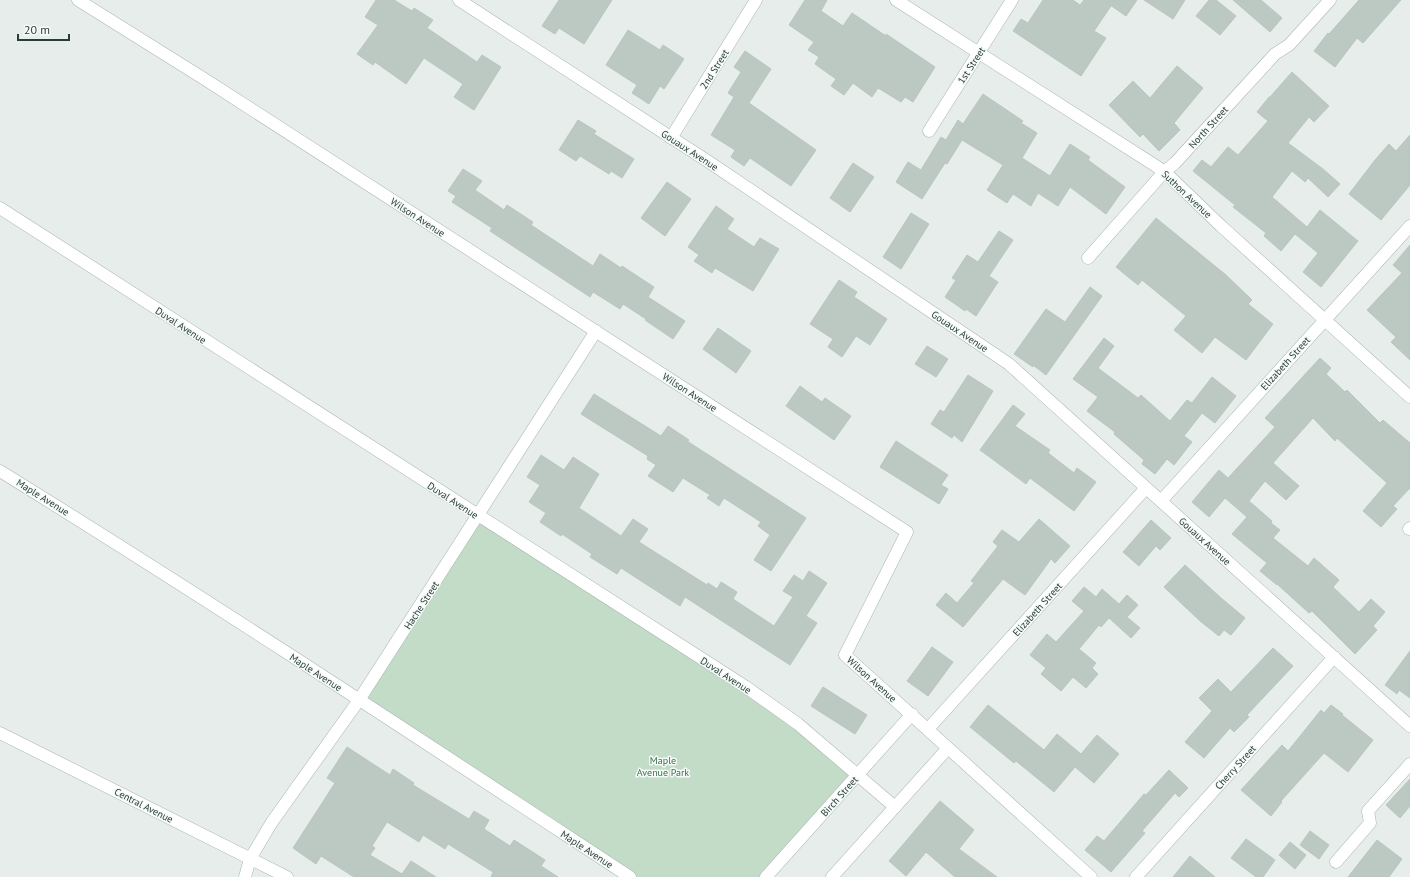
<svg xmlns="http://www.w3.org/2000/svg" width="1410" height="877" font-family="'PT Sans',sans-serif">
<style>
.green{fill:#c2dcc7}
.building{fill:#bcc8c2;stroke:#b9c6c0}
.lines{fill:none;stroke-linecap:round;stroke-linejoin:round}
.minor-casing{stroke:#a9b5b0;stroke-width:13}
.minor{stroke:#fff;stroke-width:12}
.labels{text-anchor:middle;stroke-width:3;stroke-linejoin:round;paint-order:stroke}
.street-label{font-size:10px;fill:#273e36;stroke:#f6faf8}
.park-label{font-size:10px;fill:#357047;stroke:#f6faf8}
</style>
<rect width="100%" height="100%" fill="#e6edea"/>
<path class="green" d="M 478,515 L 746,687 L 858,775 L 766,877 L 630,877 L 359,700 Z"/>
<g class="building">
<path d="M 376,0 L 394,0 L 412,11 L 414,8 L 433,20 L 427,28 L 477,62 L 482,55 L 501,67 L 474,110 L 454,97 L 463,84 L 424,58 L 406,84 L 375,62 L 373,65 L 357,54 L 378,25 L 365,17 Z"/>
<path d="M 559,0 L 612,0 L 584,44 L 559,28 L 555,34 L 542,26 Z"/>
<path d="M 805,0 L 827,0 L 821,11 L 843,26 L 852,13 L 886,36 L 886,34 L 935,67 L 913,102 L 905,97 L 901,102 L 878,88 L 872,97 L 853,83 L 844,95 L 831,86 L 836,79 L 815,64 L 819,57 L 808,50 L 814,42 L 789,25 Z"/>
<path d="M 1043,0 L 1073,0 L 1080,5 L 1084,0 L 1102,0 L 1111,6 L 1094,31 L 1106,38 L 1081,76 L 1013,31 L 1021,19 L 1028,23 Z"/>
<path d="M 1103,0 L 1137,0 L 1126,16 Z"/>
<path d="M 1144,0 L 1185,0 L 1173,19 Z"/>
<path d="M 1209,0 L 1216,0 L 1236,16 L 1220,35 L 1196,16 Z"/>
<path d="M 1233,0 L 1261,0 L 1282,18 L 1270,32 Z"/>
<path d="M 1359,0 L 1401,0 L 1363,43 L 1357,38 L 1335,67 L 1314,51 L 1328,33 L 1329,34 Z"/>
<path d="M 628,30 L 660,50 L 663,45 L 684,59 L 664,89 L 660,86 L 649,104 L 632,93 L 637,85 L 606,65 Z"/>
<path d="M 745,51 L 771,69 L 749,103 L 816,150 L 791,186 L 750,158 L 744,166 L 731,157 L 735,150 L 711,135 L 734,97 L 728,93 L 741,72 L 734,67 Z"/>
<path d="M 1177,66 L 1203,88 L 1174,123 L 1180,130 L 1159,151 L 1143,134 L 1140,137 L 1109,105 L 1133,81 L 1150,98 Z"/>
<path d="M 1292,72 L 1329,106 L 1314,122 L 1309,117 L 1288,143 L 1323,169 L 1340,184 L 1328,197 L 1308,178 L 1305,182 L 1292,171 L 1272,197 L 1307,227 L 1320,210 L 1358,241 L 1321,287 L 1303,272 L 1318,253 L 1295,234 L 1281,251 L 1264,236 L 1266,233 L 1233,207 L 1235,205 L 1193,171 L 1202,160 L 1211,167 L 1228,147 L 1238,155 L 1268,121 L 1257,112 L 1269,97 L 1270,97 Z"/>
<path d="M 983,94 L 1023,121 L 1021,123 L 1037,133 L 1022,158 L 1050,176 L 1070,144 L 1090,157 L 1088,160 L 1125,187 L 1106,214 L 1070,187 L 1058,206 L 1038,193 L 1031,206 L 1013,194 L 1007,203 L 987,190 L 1003,165 L 962,140 L 947,164 L 945,163 L 922,199 L 896,182 L 908,162 L 921,170 L 941,137 L 946,140 L 958,120 L 963,124 Z"/>
<path d="M 578,120 L 596,131 L 594,134 L 634,159 L 622,178 L 611,171 L 609,174 L 580,156 L 576,161 L 559,150 Z"/>
<path d="M 1410,135 L 1410,185 L 1381,220 L 1349,194 L 1375,160 L 1389,144 L 1396,151 Z"/>
<path d="M 853,163 L 874,177 L 850,212 L 830,198 Z"/>
<path d="M 463,169 L 482,181 L 475,190 L 504,210 L 507,205 L 533,222 L 531,225 L 593,266 L 600,254 L 621,268 L 622,266 L 654,287 L 648,297 L 685,321 L 673,339 L 645,320 L 646,319 L 623,304 L 620,309 L 593,292 L 590,297 L 490,231 L 492,228 L 452,202 L 456,196 L 448,191 Z"/>
<path d="M 667,182 L 691,199 L 665,236 L 641,218 Z"/>
<path d="M 716,206 L 734,219 L 727,229 L 754,247 L 760,238 L 779,249 L 753,291 L 715,268 L 712,273 L 694,261 L 699,255 L 688,247 Z"/>
<path d="M 911,213 L 929,224 L 901,269 L 883,257 Z"/>
<path d="M 1156,218 L 1226,275 L 1252,300 L 1248,304 L 1273,324 L 1246,360 L 1215,337 L 1202,353 L 1174,330 L 1186,316 L 1142,280 L 1138,285 L 1116,267 Z"/>
<path d="M 999,231 L 1013,240 L 989,276 L 998,282 L 976,316 L 966,309 L 965,311 L 945,297 L 956,280 L 952,278 L 967,255 L 978,262 Z"/>
<path d="M 1410,245 L 1410,360 L 1391,342 L 1396,337 L 1367,310 L 1402,273 L 1393,265 Z"/>
<path d="M 839,280 L 857,292 L 854,297 L 887,319 L 870,345 L 856,336 L 842,357 L 828,347 L 833,339 L 810,324 Z"/>
<path d="M 1090,287 L 1102,296 L 1046,375 L 1033,365 L 1033,367 L 1014,354 L 1046,309 L 1065,322 Z"/>
<path d="M 718,328 L 751,351 L 736,373 L 703,349 Z"/>
<path d="M 1104,338 L 1114,346 L 1098,368 L 1138,398 L 1141,395 L 1170,421 L 1187,400 L 1192,403 L 1212,377 L 1236,396 L 1215,423 L 1202,413 L 1184,436 L 1192,442 L 1174,465 L 1167,459 L 1155,474 L 1142,464 L 1144,460 L 1114,434 L 1115,432 L 1087,411 L 1098,397 L 1073,379 Z"/>
<path d="M 927,346 L 948,359 L 936,377 L 915,364 Z"/>
<path d="M 1320,358 L 1331,368 L 1326,374 L 1345,392 L 1347,390 L 1380,423 L 1383,420 L 1410,443 L 1410,488 L 1393,506 L 1397,509 L 1381,527 L 1363,511 L 1387,483 L 1337,438 L 1335,441 L 1313,418 L 1273,463 L 1299,486 L 1286,500 L 1265,481 L 1249,501 L 1272,521 L 1271,523 L 1280,530 L 1273,538 L 1308,566 L 1314,558 L 1339,580 L 1333,587 L 1359,612 L 1371,599 L 1385,612 L 1373,626 L 1377,630 L 1355,654 L 1312,611 L 1309,613 L 1277,584 L 1277,585 L 1260,571 L 1267,563 L 1232,534 L 1247,517 L 1225,498 L 1209,517 L 1192,502 L 1219,470 L 1228,478 L 1275,427 L 1265,418 Z"/>
<path d="M 968,375 L 993,391 L 962,442 L 954,435 L 952,438 L 931,424 L 940,410 L 944,412 Z"/>
<path d="M 800,386 L 822,402 L 825,398 L 851,416 L 834,440 L 786,406 Z"/>
<path d="M 594,394 L 661,436 L 668,426 L 689,440 L 687,441 L 806,518 L 771,571 L 754,560 L 770,535 L 758,526 L 761,522 L 724,498 L 719,506 L 707,498 L 710,495 L 683,478 L 673,492 L 648,476 L 656,465 L 647,459 L 648,456 L 581,414 Z"/>
<path d="M 1013,405 L 1025,414 L 1015,426 L 1050,450 L 1048,453 L 1074,473 L 1077,468 L 1096,482 L 1074,511 L 1030,478 L 1026,484 L 980,450 Z"/>
<path d="M 896,441 L 948,475 L 941,485 L 948,489 L 939,504 L 880,467 Z"/>
<path d="M 541,455 L 564,470 L 573,457 L 599,474 L 579,508 L 621,536 L 633,519 L 648,529 L 639,542 L 707,585 L 708,583 L 717,589 L 721,582 L 737,592 L 733,599 L 774,626 L 793,597 L 783,591 L 794,575 L 803,581 L 809,571 L 827,583 L 806,616 L 817,623 L 790,665 L 685,597 L 680,606 L 621,568 L 617,574 L 590,557 L 592,554 L 562,534 L 561,536 L 540,522 L 546,513 L 529,502 L 540,485 L 527,477 Z"/>
<path d="M 1039,519 L 1070,546 L 1055,563 L 1051,559 L 1025,595 L 1003,579 L 963,627 L 936,605 L 946,593 L 957,603 L 974,583 L 971,581 L 998,546 L 993,542 L 1002,530 L 1019,542 Z"/>
<path d="M 1151,520 L 1171,538 L 1160,550 L 1156,546 L 1139,566 L 1123,552 Z"/>
<path d="M 1185,565 L 1221,598 L 1245,618 L 1231,635 L 1224,630 L 1219,636 L 1200,621 L 1164,587 Z"/>
<path d="M 1084,587 L 1096,597 L 1102,589 L 1119,604 L 1127,595 L 1138,605 L 1127,617 L 1140,628 L 1131,638 L 1109,618 L 1101,627 L 1099,625 L 1079,649 L 1096,663 L 1092,668 L 1098,674 L 1086,688 L 1073,677 L 1061,691 L 1041,674 L 1046,668 L 1030,655 L 1047,634 L 1056,642 L 1084,611 L 1072,601 Z"/>
<path d="M 932,647 L 953,662 L 928,696 L 907,681 Z"/>
<path d="M 1273,648 L 1293,666 L 1247,715 L 1249,717 L 1234,732 L 1230,728 L 1204,758 L 1185,742 L 1212,711 L 1199,698 L 1218,679 L 1231,692 Z"/>
<path d="M 1410,651 L 1410,698 L 1399,690 L 1397,694 L 1385,685 Z"/>
<path d="M 823,687 L 867,715 L 855,734 L 811,706 Z"/>
<path d="M 988,705 L 1044,750 L 1057,734 L 1081,754 L 1097,735 L 1119,754 L 1094,783 L 1075,767 L 1054,792 L 1016,761 L 1014,763 L 970,727 Z"/>
<path d="M 1331,705 L 1343,714 L 1342,715 L 1373,740 L 1348,772 L 1324,753 L 1281,801 L 1282,802 L 1271,816 L 1241,790 L 1282,745 L 1288,751 L 1321,710 L 1324,713 Z"/>
<path d="M 347,747 L 390,775 L 393,769 L 414,783 L 413,785 L 469,819 L 474,811 L 489,820 L 484,829 L 510,846 L 514,840 L 545,860 L 541,866 L 558,877 L 491,877 L 493,872 L 448,844 L 445,849 L 423,835 L 419,842 L 387,822 L 372,846 L 375,848 L 370,855 L 402,874 L 411,861 L 436,877 L 354,877 L 321,856 L 316,864 L 293,848 L 335,783 L 327,778 Z"/>
<path d="M 1169,770 L 1188,788 L 1179,797 L 1175,793 L 1142,831 L 1145,833 L 1111,872 L 1085,850 L 1097,836 L 1104,841 L 1144,794 L 1146,795 Z"/>
<path d="M 1410,779 L 1410,806 L 1400,818 L 1386,805 Z"/>
<path d="M 940,801 L 974,830 L 959,849 L 997,877 L 955,877 L 926,852 L 906,876 L 889,861 Z"/>
<path d="M 1310,831 L 1329,845 L 1319,859 L 1300,845 Z"/>
<path d="M 1246,839 L 1275,860 L 1263,877 L 1256,877 L 1231,858 Z"/>
<path d="M 1377,840 L 1402,859 L 1389,877 L 1348,877 Z"/>
<path d="M 1290,842 L 1306,855 L 1295,869 L 1279,855 Z"/>
<path d="M 1190,856 L 1215,877 L 1173,877 Z"/>
</g>
<g class="lines">
<defs>
<g id="minor">
<path d="M 78,0 L 206,80 L 907,532 L 845,655 L 1091,877"/>
<path d="M 459,0 L 709,162 L 1009,364 L 1410,726"/>
<path d="M 896,0 L 1156,166 L 1169,176 L 1221,226 L 1410,397"/>
<path d="M 929,131 L 1012,0"/>
<path d="M 671,138 L 756,0"/>
<path d="M 0,208 L 746,687 L 798,724 L 895,807"/>
<path d="M 1088,258 L 1164,172 L 1175,163 L 1275,54 L 1289,45 L 1330,0"/>
<path d="M 0,471 C 212,602 421,740 630,877"/>
<path d="M 1161,501 L 1410,226"/>
<path d="M 1409,529 L 1410,528"/>
<path d="M 928,729 L 1146,488"/>
<path d="M 0,733 L 287,877"/>
<path d="M 1336,862 L 1370,823 L 1368,811 L 1410,764"/>
<path d="M 245,877 L 250,859 L 272,822 L 359,700 L 596,331"/>
<path d="M 766,877 L 912,714"/>
<path d="M 832,877 L 948,748"/>
<path d="M 1136,877 L 1334,657"/>
</g>
</defs>
<use href="#minor" class="minor-casing"/>
<use href="#minor" class="minor"/>
</g>
<g class="labels">
<g class="street-label">
<text transform="translate(971 65) rotate(-57)" y="4">1st Street</text>
<text transform="translate(714 69) rotate(-58)" y="4">2nd Street</text>
<text transform="translate(1208 127) rotate(-48)" y="4">North Street</text>
<text transform="translate(690 150) rotate(33)" y="4">Gouaux Avenue</text>
<text transform="translate(1187 194) rotate(43)" y="4">Suthon Avenue</text>
<text transform="translate(418 217) rotate(33)" y="4">Wilson Avenue</text>
<text transform="translate(181 325) rotate(33)" y="4">Duval Avenue</text>
<text transform="translate(960 331) rotate(34)" y="4">Gouaux Avenue</text>
<text transform="translate(1285 363) rotate(-48)" y="4">Elizabeth Street</text>
<text transform="translate(690 392) rotate(33)" y="4">Wilson Avenue</text>
<text transform="translate(43 497) rotate(32)" y="4">Maple Avenue</text>
<text transform="translate(453 500) rotate(33)" y="4">Duval Avenue</text>
<text transform="translate(1205 541) rotate(42)" y="4">Gouaux Avenue</text>
<text transform="translate(421 605) rotate(-57)" y="4">Hache Street</text>
<text transform="translate(1037 609) rotate(-48)" y="4">Elizabeth Street</text>
<text transform="translate(316 672) rotate(33)" y="4">Maple Avenue</text>
<text transform="translate(726 675) rotate(33)" y="4">Duval Avenue</text>
<text transform="translate(872 679) rotate(42)" y="4">Wilson Avenue</text>
<text transform="translate(1235 767) rotate(-48)" y="4">Cherry Street</text>
<text transform="translate(839 796) rotate(-48)" y="4">Birch Street</text>
<text transform="translate(144 805) rotate(27)" y="4">Central Avenue</text>
<text transform="translate(587 849) rotate(33)" y="4">Maple Avenue</text>
</g>
<g class="park-label">
<text x="663" y="764">Maple<tspan x="663" dy="12">Avenue Park</tspan></text>
</g>
</g>
<path d="M18 34v6h51v-6" fill="none" stroke="#273e36" stroke-width="2"/>
<text x="24" y="34" font-size="12" fill="#273e36" stroke="#f6faf8" stroke-width="3" paint-order="stroke">20 m</text>
</svg>
